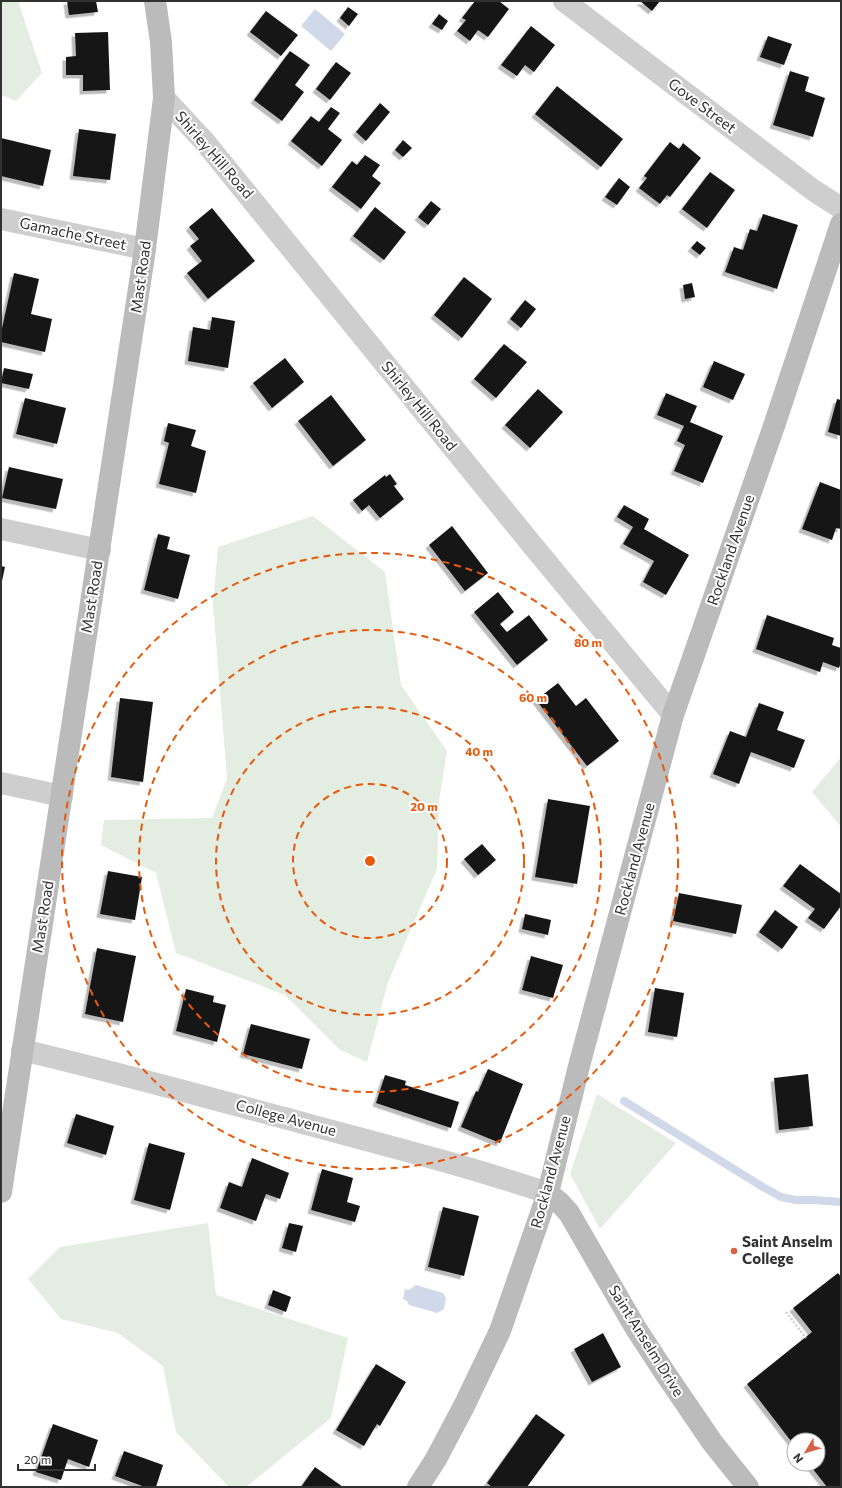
<svg xmlns="http://www.w3.org/2000/svg" width="842" height="1488" font-family="Commissioner,sans-serif">
<style>
.green{fill:#e4ede1}
.water{fill:#cfd9ea}
.lines{fill:none;stroke-linecap:round;stroke-linejoin:round}
.stream{stroke:#cfd9ea;stroke-width:8}
.building{fill:#181818;filter:url(#shadow)}
.path{stroke:#cecece;stroke-width:2.5;stroke-dasharray:2 2;stroke-linecap:butt}
.street{stroke:#cecece;stroke-width:22}
.secondary{stroke:#bbb;stroke-width:22}
.ring{fill:none;stroke:#e8590c;stroke-width:2;stroke-dasharray:7 5}
.poi-dot{fill:#d76145;stroke:#fff;stroke-width:1.5}
.labels{text-anchor:middle;stroke-width:4;stroke-linejoin:round;paint-order:stroke}
.street-label{font-size:15px;fill:#313131;stroke:#fff}
.poi-label{font-size:15px;font-weight:bold;fill:#313131;stroke:#fff;text-anchor:start}
.centre{fill:#e8590c;stroke:#fff;stroke-width:2}
.ring-label{font-size:12px;text-anchor:middle;font-weight:bold;fill:#e8590c;stroke:#fff;stroke-width:4;stroke-linejoin:round;paint-order:stroke}
</style>
<defs>
<filter id="shadow"><feDropShadow dx="-3.5" dy="3.5" stdDeviation="0" flood-color="#0004"/></filter>
</defs>
<rect width="100%" height="100%" fill="#fff"/>
<g class="green">
<path d="M 1,1 L 18,1 L 42,73 L 16,101 L 1,95 Z"/>
<path d="M 313,516 L 385,572 L 401,685 L 447,751 L 439,801 L 437,869 L 388,982 L 367,1062 L 340,1050 L 285,995 L 176,953 L 156,873 L 101,845 L 104,820 L 212,818 L 227,779 L 213,604 L 218,547 Z"/>
<path d="M 841,757 L 841,827 L 812,792 Z"/>
<path d="M 597,1094 L 676,1143 L 600,1229 L 570,1174 Z"/>
<path d="M 208,1223 L 216,1295 L 348,1338 L 331,1418 L 246,1487 L 229,1487 L 176,1432 L 163,1366 L 118,1333 L 61,1319 L 28,1279 L 60,1247 Z"/>
</g>
<g class="water">
<path d="M 315,9 L 345,34 L 331,51 L 301,26 Z"/>
<path d="M 416,1285 L 443,1293 L 446,1298 L 444,1309 L 437,1313 L 409,1305 L 407,1301 L 403,1299 L 405,1289 L 409,1290 Z"/>
</g>
<g class="lines">
<path class="stream" d="M 624,1101 L 763,1187 L 781,1197 L 796,1200 L 814,1200 L 841,1202"/>
</g>
<g class="building">
<path d="M 67,1 L 96,1 L 98,12 L 69,15 Z"/>
<path d="M 475,1 L 499,1 L 509,9 L 488,37 L 478,30 L 470,41 L 457,31 L 466,20 L 462,18 Z"/>
<path d="M 640,1 L 660,1 L 652,11 Z"/>
<path d="M 348,7 L 358,14 L 349,26 L 340,18 Z"/>
<path d="M 266,11 L 298,35 L 281,56 L 250,32 Z"/>
<path d="M 439,14 L 448,21 L 442,30 L 432,24 Z"/>
<path d="M 531,26 L 555,45 L 534,72 L 525,65 L 517,76 L 501,65 Z"/>
<path d="M 108,32 L 110,90 L 83,91 L 83,75 L 66,75 L 66,57 L 76,56 L 75,33 Z"/>
<path d="M 768,36 L 792,44 L 784,65 L 760,57 Z"/>
<path d="M 290,51 L 310,65 L 295,85 L 304,92 L 282,121 L 254,100 Z"/>
<path d="M 336,62 L 351,73 L 330,100 L 316,89 Z"/>
<path d="M 790,71 L 809,77 L 805,91 L 825,98 L 813,137 L 773,125 Z"/>
<path d="M 557,86 L 623,139 L 601,167 L 535,114 Z"/>
<path d="M 380,103 L 390,112 L 366,141 L 356,132 Z"/>
<path d="M 331,107 L 340,113 L 328,129 L 342,140 L 322,166 L 291,141 L 311,116 L 319,122 Z"/>
<path d="M 79,129 L 116,134 L 110,180 L 73,176 Z"/>
<path d="M 1,138 L 51,150 L 43,186 L 1,176 Z"/>
<path d="M 403,140 L 412,148 L 403,157 L 395,150 Z"/>
<path d="M 670,142 L 679,149 L 683,143 L 701,158 L 670,197 L 667,195 L 660,204 L 639,188 L 647,178 L 644,176 Z"/>
<path d="M 365,155 L 380,165 L 372,176 L 381,183 L 361,209 L 332,187 L 352,161 L 357,165 Z"/>
<path d="M 710,172 L 735,190 L 707,228 L 682,209 Z"/>
<path d="M 619,178 L 630,187 L 617,205 L 605,197 Z"/>
<path d="M 431,201 L 441,209 L 428,225 L 418,217 Z"/>
<path d="M 375,207 L 406,232 L 384,260 L 353,236 Z"/>
<path d="M 212,208 L 255,261 L 208,299 L 187,273 L 202,261 L 190,246 L 199,239 L 189,227 Z"/>
<path d="M 763,214 L 798,225 L 777,289 L 725,272 L 734,247 L 743,250 L 750,229 L 757,231 Z"/>
<path d="M 697,241 L 706,248 L 700,255 L 691,248 Z"/>
<path d="M 14,273 L 39,279 L 31,314 L 52,319 L 45,352 L 1,342 L 1,333 Z"/>
<path d="M 464,277 L 492,299 L 462,338 L 434,315 Z"/>
<path d="M 692,283 L 695,297 L 685,299 L 683,285 Z"/>
<path d="M 525,300 L 536,309 L 521,328 L 510,319 Z"/>
<path d="M 212,317 L 235,321 L 228,368 L 188,361 L 193,327 L 210,330 Z"/>
<path d="M 504,344 L 527,362 L 496,398 L 474,379 Z"/>
<path d="M 285,358 L 304,382 L 272,408 L 253,383 Z"/>
<path d="M 714,361 L 745,374 L 733,400 L 703,387 Z"/>
<path d="M 4,368 L 33,374 L 29,389 L 1,383 Z"/>
<path d="M 538,389 L 563,412 L 530,448 L 505,425 Z"/>
<path d="M 666,393 L 697,406 L 690,422 L 723,436 L 703,483 L 674,471 L 685,445 L 677,441 L 684,426 L 657,415 Z"/>
<path d="M 331,395 L 366,440 L 333,466 L 298,421 Z"/>
<path d="M 25,398 L 66,408 L 57,444 L 16,434 Z"/>
<path d="M 837,399 L 841,400 L 841,436 L 828,432 Z"/>
<path d="M 168,423 L 196,430 L 191,446 L 206,451 L 196,493 L 159,484 L 169,443 L 164,441 Z"/>
<path d="M 9,467 L 63,479 L 56,509 L 2,498 Z"/>
<path d="M 390,474 L 397,484 L 394,486 L 404,499 L 380,518 L 369,505 L 362,511 L 353,500 L 385,475 L 386,477 Z"/>
<path d="M 820,482 L 841,490 L 841,529 L 836,528 L 832,540 L 802,529 Z"/>
<path d="M 624,505 L 649,519 L 644,529 L 689,555 L 666,595 L 643,582 L 654,561 L 623,544 L 633,527 L 617,517 Z"/>
<path d="M 452,526 L 488,573 L 465,591 L 429,545 Z"/>
<path d="M 158,534 L 170,537 L 167,549 L 190,555 L 178,599 L 144,590 Z"/>
<path d="M 1,566 L 5,567 L 2,581 L 1,580 Z"/>
<path d="M 498,592 L 514,612 L 500,624 L 507,632 L 529,615 L 548,640 L 517,665 L 474,612 Z"/>
<path d="M 767,615 L 834,638 L 832,645 L 841,648 L 841,662 L 839,668 L 823,662 L 820,672 L 756,649 Z"/>
<path d="M 558,683 L 576,706 L 586,698 L 619,741 L 587,766 L 536,700 Z"/>
<path d="M 120,698 L 153,702 L 143,782 L 111,777 Z"/>
<path d="M 759,703 L 784,712 L 777,730 L 805,740 L 794,768 L 751,752 L 739,784 L 713,774 L 730,731 L 746,737 Z"/>
<path d="M 548,799 L 590,806 L 577,884 L 535,877 Z"/>
<path d="M 482,844 L 496,860 L 478,875 L 464,859 Z"/>
<path d="M 800,864 L 841,894 L 841,906 L 824,929 L 808,918 L 815,909 L 783,886 Z"/>
<path d="M 108,871 L 142,877 L 135,920 L 100,914 Z"/>
<path d="M 679,893 L 742,905 L 736,934 L 673,921 Z"/>
<path d="M 775,910 L 798,927 L 782,949 L 759,932 Z"/>
<path d="M 525,914 L 551,920 L 548,935 L 522,929 Z"/>
<path d="M 97,948 L 136,956 L 123,1022 L 85,1014 Z"/>
<path d="M 531,956 L 563,965 L 553,998 L 522,990 Z"/>
<path d="M 655,988 L 684,993 L 677,1037 L 648,1032 Z"/>
<path d="M 186,989 L 214,996 L 213,1002 L 226,1005 L 217,1042 L 176,1031 Z"/>
<path d="M 251,1024 L 310,1039 L 302,1069 L 243,1054 Z"/>
<path d="M 488,1069 L 523,1084 L 500,1143 L 461,1127 L 476,1091 L 478,1092 Z"/>
<path d="M 808,1074 L 813,1126 L 779,1130 L 774,1078 Z"/>
<path d="M 385,1075 L 406,1081 L 405,1085 L 459,1102 L 451,1128 L 376,1103 Z"/>
<path d="M 76,1114 L 114,1126 L 106,1155 L 67,1143 Z"/>
<path d="M 149,1143 L 185,1153 L 170,1210 L 134,1200 Z"/>
<path d="M 252,1158 L 289,1173 L 280,1199 L 266,1194 L 256,1221 L 220,1208 L 229,1182 L 242,1187 Z"/>
<path d="M 322,1169 L 353,1178 L 347,1202 L 360,1206 L 355,1222 L 311,1210 Z"/>
<path d="M 443,1207 L 479,1216 L 464,1276 L 428,1267 Z"/>
<path d="M 289,1223 L 303,1226 L 296,1252 L 282,1248 Z"/>
<path d="M 838,1273 L 841,1277 L 841,1487 L 827,1487 L 809,1464 L 818,1464 L 818,1440 L 794,1440 L 794,1445 L 747,1384 L 812,1332 L 793,1308 Z"/>
<path d="M 273,1290 L 291,1297 L 286,1312 L 268,1305 Z"/>
<path d="M 603,1333 L 621,1367 L 592,1382 L 574,1349 Z"/>
<path d="M 376,1364 L 406,1382 L 380,1426 L 377,1424 L 364,1446 L 336,1430 Z"/>
<path d="M 536,1414 L 565,1435 L 527,1487 L 492,1487 L 487,1483 Z"/>
<path d="M 53,1424 L 98,1440 L 89,1467 L 68,1459 L 61,1480 L 36,1472 Z"/>
<path d="M 124,1451 L 163,1465 L 156,1487 L 145,1487 L 115,1476 Z"/>
<path d="M 315,1467 L 343,1487 L 301,1487 Z"/>
</g>
<g class="lines">
<path class="path" d="M 786,1312 L 806,1338"/>
<g class="street">
<path d="M 564,1 L 813,190 L 841,208"/>
<path d="M 164,98 L 204,141 L 533,546 L 673,715"/>
<path d="M 1,219 L 145,249"/>
<path d="M 1,529 L 100,550"/>
<path d="M 1,783 L 62,796"/>
<path d="M 22,1050 C 119,1073 214,1099 310,1125 C 389,1146 470,1167 548,1193"/>
</g>
<g class="secondary">
<path d="M 1,1192 L 145,249 L 164,98 L 161,42 L 155,1"/>
<path d="M 548,1193 L 559,1202 L 569,1213 L 635,1327 L 663,1370 L 712,1442 L 748,1487"/>
<path d="M 418,1487 L 436,1459 L 464,1406 L 500,1331 L 548,1193 L 579,1066 L 673,715 L 775,423 L 841,224"/>
</g>
</g>
<g class="ring">
<circle cx="370" cy="861" r="77"/>
<circle cx="370" cy="861" r="154"/>
<circle cx="370" cy="861" r="231"/>
<circle cx="370" cy="861" r="308"/>
</g>
<circle class="poi-dot" cx="734" cy="1251" r="4"/>
<g class="labels">
<g class="street-label">
<text transform="translate(702 106) rotate(37)" y="5">Gove Street</text>
<text transform="translate(214 155) rotate(49)" y="5">Shirley Hill Road</text>
<text transform="translate(73 234) rotate(12)" y="5">Gamache Street</text>
<text transform="translate(141 277) rotate(-82)" y="5">Mast Road</text>
<text transform="translate(419 406) rotate(51)" y="5">Shirley Hill Road</text>
<text transform="translate(731 550) rotate(-71)" y="5">Rockland Avenue</text>
<text transform="translate(92 597) rotate(-81)" y="5">Mast Road</text>
<text transform="translate(635 859) rotate(-75)" y="5">Rockland Avenue</text>
<text transform="translate(43 917) rotate(-81)" y="5">Mast Road</text>
<text transform="translate(286 1118) rotate(15)" y="5">College Avenue</text>
<text transform="translate(551 1172) rotate(-75)" y="5">Rockland Avenue</text>
<text transform="translate(646 1341) rotate(58)" y="5">Saint Anselm Drive</text>
</g>
<g class="poi-label">
<text x="742" y="1247">Saint Anselm<tspan x="742" dy="17">College</tspan></text>
</g>
</g>
<circle cx="370" cy="861" r="6" class="centre"/>
<g class="ring-label">
<text x="588" y="647">80 m</text>
<text x="533" y="702">60 m</text>
<text x="479" y="756">40 m</text>
<text x="424" y="811">20 m</text>
</g>
<rect width="842" height="1488" fill="none" stroke="#313131" stroke-width="4"/>
<g transform="translate(806 1452) rotate(232)"><circle r="19" fill="#ffffff" stroke="#adadad"/>
<path d="M0-3L7 15L0 10L-7 15Z" fill="#d76145"/>
<text y="-6" font-size="11" font-weight="bold" text-anchor="middle" fill="#313131">N</text>
</g>
<path d="M18 1464v6h77v-6" fill="none" stroke="#313131" stroke-width="2"/>
<text x="24" y="1464" font-size="12" fill="#313131" stroke="#ffffff" stroke-width="3" paint-order="stroke">20 m</text>
</svg>
